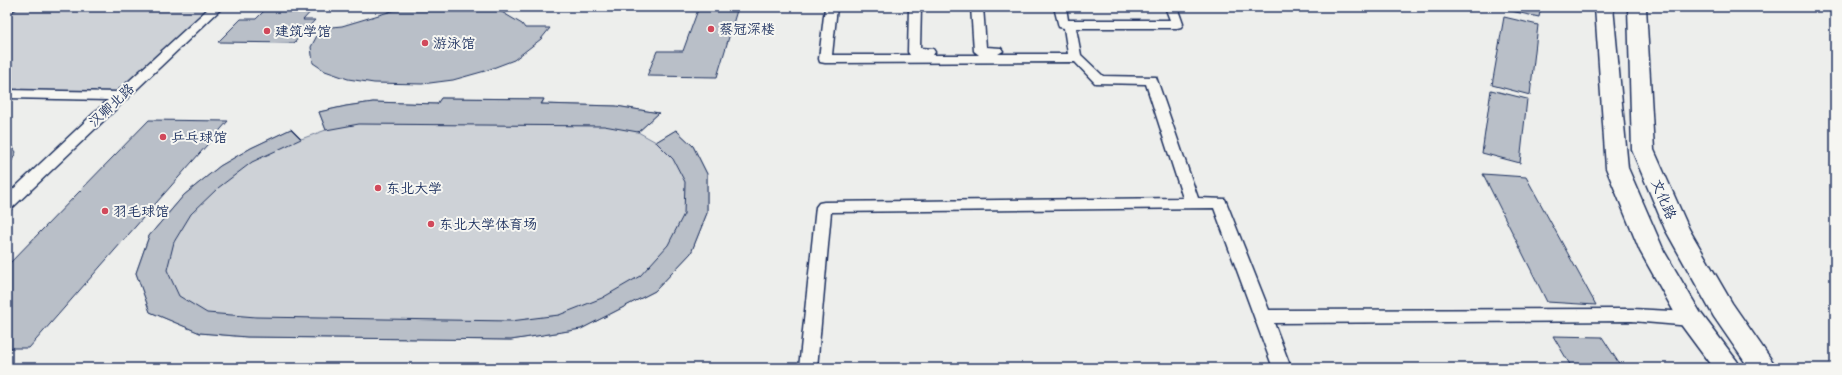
<svg xmlns="http://www.w3.org/2000/svg" width="1842" height="375" font-family="Sriracha,'LXGW WenKai TC',sans-serif">
<style>
.green{fill:#ced2d7;stroke:#74809a}
.building{fill:#b9bfc8;stroke:#1b2f5e}
.lines{fill:none;stroke-linecap:round;stroke-linejoin:round}
.minor-casing{stroke:#1b2f5e;stroke-width:3}
.primary-casing{stroke:#1b2f5e;stroke-width:3}
.minor{fill:#f6f6f2;fill-rule:evenodd}
.primary{fill:#f6f6f2;fill-rule:evenodd}
.poi-dot{fill:#d1495b;stroke:#f6f6f2;stroke-width:1.5}
.labels{text-anchor:middle;stroke-width:4;stroke-linejoin:round;paint-order:stroke}
.poi-label{font-size:14px;fill:#1b2f5e;stroke:#f6f6f2;text-anchor:start}
.street-label{font-size:14px;fill:#1b2f5e;stroke:#f6f6f2}
</style>
<rect width="100%" height="100%" fill="#edeeec"/>
<filter id="ink" filterUnits="userSpaceOnUse"><feTurbulence type="fractalNoise" baseFrequency=".025" numOctaves="2"/><feDisplacementMap in="SourceGraphic" scale="8" xChannelSelector="R" yChannelSelector="G"/><feConvolveMatrix kernelMatrix="1 2 1 2 8 2 1 2 1" color-interpolation-filters="sRGB"/></filter>
<g filter="url(#ink)">
<g class="green">
<path d="M 9,7 L 217,7 L 120,96 L 7,94 L 7,8 Z"/>
<path d="M 441,98 L 544,99 L 542,104 L 616,106 L 659,113 L 638,132 L 656,142 L 676,130 L 693,146 L 707,174 L 707,213 L 691,253 L 655,291 L 581,329 L 511,340 L 247,337 L 200,333 L 150,312 L 136,273 L 149,236 L 184,195 L 220,166 L 251,148 L 291,129 L 301,139 L 326,130 L 319,112 L 346,106 L 373,102 L 437,104 Z"/>
</g>
<g class="building">
<path d="M 268,7 L 315,7 L 303,20 L 315,20 L 294,43 L 218,42 L 241,19 L 256,19 Z"/>
<path d="M 412,7 L 482,7 L 500,11 L 522,24 L 525,28 L 550,28 L 541,39 L 514,60 L 485,71 L 453,80 L 422,84 L 374,83 L 348,79 L 325,71 L 313,63 L 311,47 L 321,28 L 342,26 L 402,8 Z"/>
<path d="M 699,7 L 738,7 L 717,77 L 647,76 L 657,51 L 683,51 Z"/>
<path d="M 1492,7 L 1541,7 L 1539,17 Z"/>
<path d="M 1504,17 L 1538,25 L 1530,95 L 1492,85 Z"/>
<path d="M 1491,90 L 1527,99 L 1520,163 L 1482,153 Z"/>
<path d="M 441,98 L 544,99 L 541,104 L 616,106 L 659,113 L 638,132 L 604,126 L 359,124 L 326,130 L 319,112 L 346,106 L 373,102 L 437,104 Z"/>
<path d="M 149,120 L 228,121 L 29,348 L 7,348 L 7,266 Z"/>
<path d="M 291,129 L 301,139 L 252,162 L 218,188 L 191,214 L 174,242 L 167,270 L 179,296 L 207,313 L 256,317 L 511,321 L 559,315 L 602,298 L 640,276 L 668,245 L 684,214 L 685,182 L 673,159 L 656,142 L 676,130 L 693,146 L 707,174 L 707,213 L 691,253 L 655,291 L 581,329 L 511,340 L 247,337 L 200,333 L 150,312 L 136,273 L 149,236 L 184,195 L 220,166 L 251,148 Z"/>
<path d="M 7,139 L 16,152 L 7,171 Z"/>
<path d="M 1483,174 L 1526,177 L 1596,305 L 1547,302 Z"/>
<path d="M 1553,336 L 1602,337 L 1622,368 L 1572,368 Z"/>
</g>
<g class="lines">
<defs>
<g id="minor">
<path d="M 7,7 L 18,7 L 7,14 Z"/>
<path d="M 210,7 L 223,7 L 12,208 L 7,209 L 7,195 L 108,100 L 7,98 L 7,90 L 117,92 Z"/>
<path d="M 825,7 L 837,7 L 832,55 L 910,55 L 908,52 L 909,7 L 921,7 L 920,48 L 933,49 L 935,52 L 933,55 L 979,55 L 974,51 L 971,7 L 983,7 L 986,47 L 1001,48 L 1003,51 L 998,54 L 1068,54 L 1064,28 L 1059,27 L 1054,7 L 1066,7 L 1068,20 L 1170,20 L 1165,7 L 1177,7 L 1183,24 L 1181,27 L 1177,28 L 1076,28 L 1081,55 L 1103,76 L 1156,77 L 1198,198 L 1225,199 L 1269,310 L 1632,309 L 1691,312 L 1697,314 L 1700,319 L 1697,324 L 1691,326 L 1632,321 L 1274,323 L 1291,368 L 1273,368 L 1214,208 L 831,212 L 817,368 L 799,368 L 816,207 L 819,203 L 824,202 L 1183,198 L 1146,84 L 1095,83 L 1075,62 L 825,63 L 820,62 L 819,59 Z"/>
</g>
<g id="primary">
<path d="M 1595,7 L 1613,7 L 1628,168 L 1664,251 L 1700,312 L 1737,361 L 1741,368 L 1713,368 L 1682,326 L 1640,251 L 1606,168 Z"/>
<path d="M 1628,7 L 1646,7 L 1654,150 L 1689,229 L 1732,303 L 1777,368 L 1749,368 L 1714,317 L 1665,229 L 1632,150 Z"/>
</g>
</defs>
<use href="#minor" class="minor-casing"/>
<use href="#primary" class="primary-casing"/>
<use href="#minor" class="minor"/>
<use href="#primary" class="primary"/>
</g>
</g>
<g class="poi-dot">
<circle cx="711" cy="29" r="4"/>
<circle cx="267" cy="31" r="4"/>
<circle cx="425" cy="43" r="4"/>
<circle cx="163" cy="137" r="4"/>
<circle cx="378" cy="188" r="4"/>
<circle cx="105" cy="211" r="4"/>
<circle cx="431" cy="224" r="4"/>
</g>
<g class="labels">
<g class="poi-label">
<text x="719" y="34">蔡冠深楼</text>
<text x="275" y="36">建筑学馆</text>
<text x="433" y="48">游泳馆</text>
<text x="171" y="142">乒乓球馆</text>
<text x="386" y="193">东北大学</text>
<text x="113" y="216">羽毛球馆</text>
<text x="439" y="229">东北大学体育场</text>
</g>
<g class="street-label">
<text transform="translate(111 105) rotate(-43)" y="5">汉卿北路</text>
<text transform="translate(1664 199) rotate(67)" y="5">文化路</text>
</g>
</g>
<rect width="1842" height="375" fill="none" stroke="#f6f6f2" stroke-width="24"/>
<rect x="12" y="12" width="1818" height="351" fill="none" stroke="#1b2f5e" stroke-width="1.5" filter="url(#ink)"/>
</svg>
